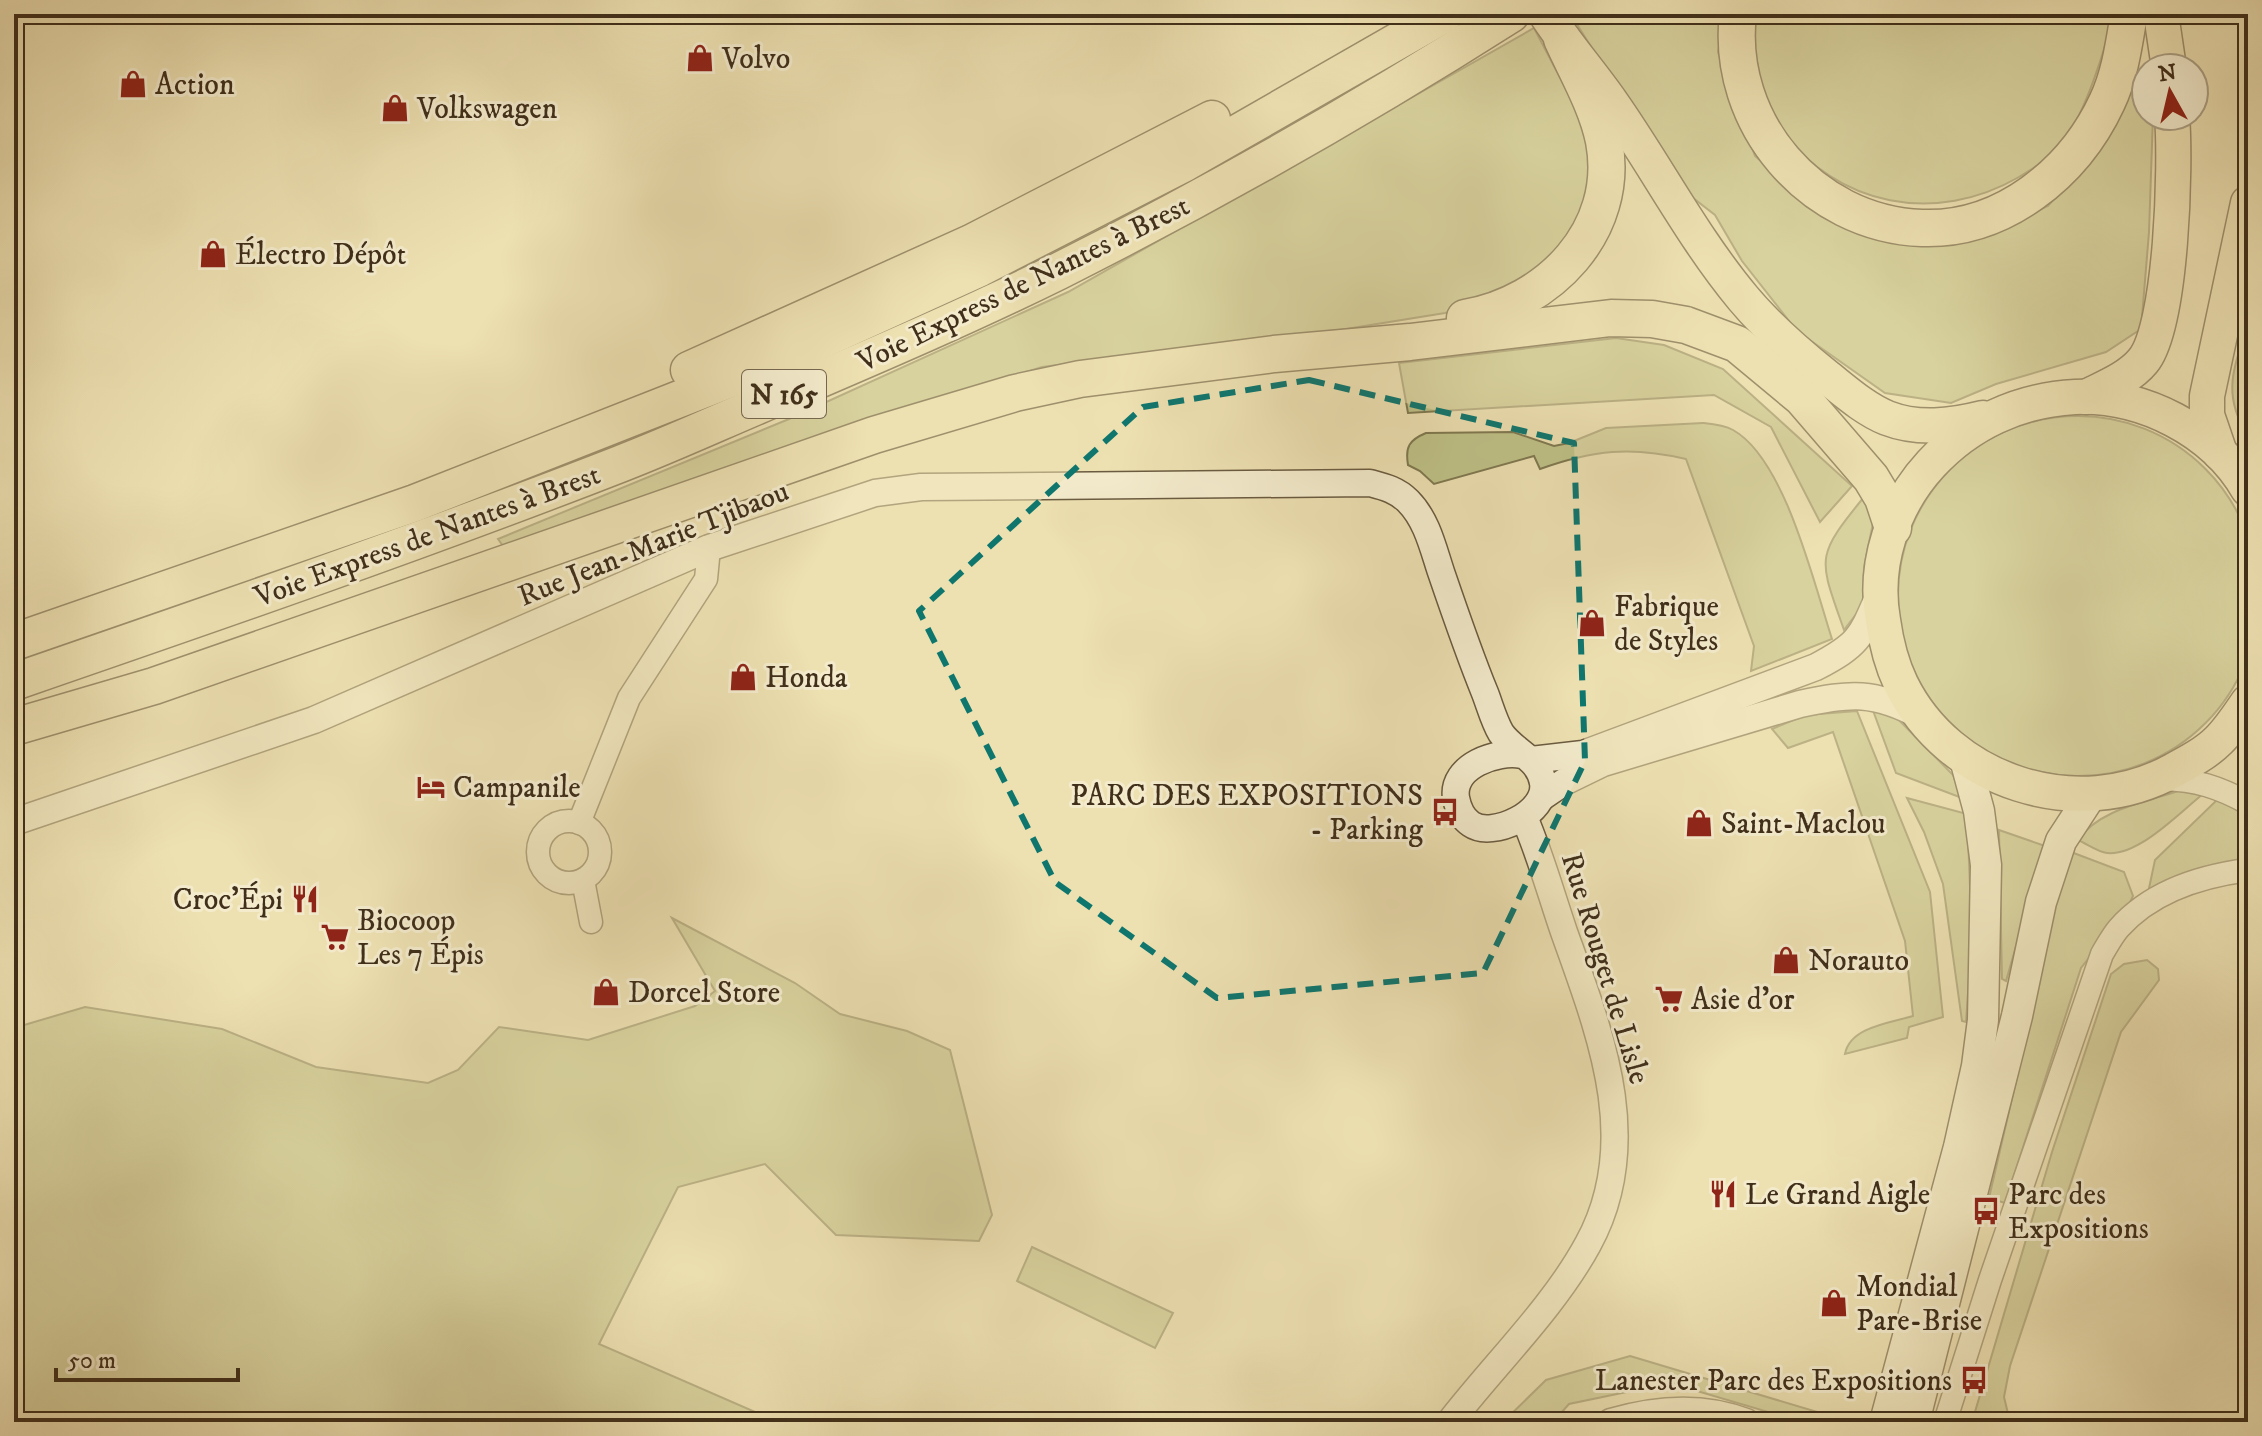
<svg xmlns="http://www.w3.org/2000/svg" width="2262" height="1436" font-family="'IM FELL DW Pica',serif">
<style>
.green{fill:#bec187;stroke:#7f7850;stroke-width:2}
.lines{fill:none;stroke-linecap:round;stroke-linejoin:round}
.minor-casing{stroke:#6b5b40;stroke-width:25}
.tertiary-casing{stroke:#6b5b40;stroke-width:29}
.secondary-casing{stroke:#402f1a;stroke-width:33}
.primary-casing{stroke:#402f1a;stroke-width:37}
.trunk-casing{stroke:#402f1a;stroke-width:39}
.minor{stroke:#f3ebcc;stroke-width:22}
.tertiary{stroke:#f3ebcc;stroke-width:26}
.secondary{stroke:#f3ebcc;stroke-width:30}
.primary{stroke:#ede0b1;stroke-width:34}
.trunk{stroke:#ede0b1;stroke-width:36}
.marked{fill:none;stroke:#0f766e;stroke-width:6;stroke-dasharray:16 10;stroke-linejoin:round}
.labels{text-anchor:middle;stroke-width:6;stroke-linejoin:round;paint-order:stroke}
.shield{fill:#f3ebcc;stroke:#76674f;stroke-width:2}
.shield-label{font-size:28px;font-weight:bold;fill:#402f1a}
.poi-label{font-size:30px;fill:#402f1a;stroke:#f3ebcc;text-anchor:start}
.street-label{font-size:30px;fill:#402f1a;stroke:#f3ebcc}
</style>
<rect width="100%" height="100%" fill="#ede0b1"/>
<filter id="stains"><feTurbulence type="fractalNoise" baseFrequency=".0025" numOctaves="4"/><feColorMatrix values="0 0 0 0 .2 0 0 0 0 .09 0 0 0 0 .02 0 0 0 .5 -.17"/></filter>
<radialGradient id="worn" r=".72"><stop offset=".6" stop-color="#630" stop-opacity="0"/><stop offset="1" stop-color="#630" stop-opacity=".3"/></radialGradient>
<g class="green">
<path d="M 1574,14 L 1725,14 L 1718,52 L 1755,156 L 1823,216 L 1977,239 L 2048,206 L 2100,147 L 2138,71 L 2146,73 L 2146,116 L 2153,116 L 2149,232 L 2141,329 L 2106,352 L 1996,384 L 1951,403 L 1885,393 L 1797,331 L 1742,261 L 1715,215 L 1679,187 L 1573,18 Z"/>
<path d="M 1756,14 L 2113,14 C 2106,49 2084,116 2062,144 C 2051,158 2034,168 2019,177 C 1936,225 1837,207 1781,129 C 1770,115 1756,92 1754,75 C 1751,56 1754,33 1756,14 Z"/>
<path d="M 1534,28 L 1578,112 L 1592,156 L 1586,200 L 1571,237 L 1532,274 L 1494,298 L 1445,313 L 1346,329 L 1042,367 L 791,446 L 506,550 L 498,539 L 789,419 L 1068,292 Z"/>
<path d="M 2248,324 L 2248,437 C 2221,392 2234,369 2248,324 Z"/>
<path d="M 1616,338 L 1664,345 L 1723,369 L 1852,486 L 1820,522 L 1771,427 L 1714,395 L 1408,413 L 1399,363 Z"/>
<circle cx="2078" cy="596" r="180"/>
<path d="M 1703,423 C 1713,424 1724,425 1733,430 C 1785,459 1814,584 1832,639 L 1751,671 L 1754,646 L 1686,459 C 1631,446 1593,450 1540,469 L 1534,456 L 1434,484 L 1420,471 L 1408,465 C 1405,447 1409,440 1426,433 L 1513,432 L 1554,446 L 1569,443 L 1606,428 Z"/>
<path d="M 1864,497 L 1873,523 L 1864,567 L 1863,605 L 1844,630 C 1819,558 1814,558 1864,497 Z"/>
<path d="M 1871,705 L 1889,710 L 1953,775 L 1962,798 L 1896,773 Z"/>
<path d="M 1857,711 L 1930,892 L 1943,1017 L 1909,1027 L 1907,1038 L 1845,1054 C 1850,1027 1890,1023 1913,1016 L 1905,941 L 1833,732 L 1788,748 L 1772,729 L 1806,715 Z"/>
<path d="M 2181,790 L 2203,794 C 2179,813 2139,856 2107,853 C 2098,852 2087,844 2078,840 C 2099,809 2147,802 2181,790 Z"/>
<path d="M 1907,798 L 1967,814 L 1972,935 L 1966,1022 L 1962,1021 L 1943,884 L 1924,832 Z"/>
<path d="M 2219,798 L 2248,818 L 2248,860 L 2196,870 L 2148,893 L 2155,860 Z"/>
<path d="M 1999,830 L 2045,846 L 2006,981 L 2002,979 Z"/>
<path d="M 2071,852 L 2124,872 L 2133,896 L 2126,911 L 2081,968 L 2005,1203 L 1989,1198 L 2017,1077 L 2041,943 Z"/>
<path d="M 672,918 L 795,983 L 840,1014 L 907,1031 L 950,1050 L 992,1215 L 979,1241 L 836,1235 L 765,1164 L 678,1187 L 599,1344 L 778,1422 L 14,1422 L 14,1028 L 85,1007 L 222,1029 L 316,1067 L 428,1083 L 458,1070 L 499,1027 L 588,1040 L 695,1006 L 715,991 Z"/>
<path d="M 2147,960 L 2158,969 L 2159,980 L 2121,1032 L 2010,1366 L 2004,1397 L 2010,1422 L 1972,1422 L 2052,1152 L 2111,974 L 2124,964 Z"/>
<path d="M 1032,1247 L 1173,1313 L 1155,1348 L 1017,1281 Z"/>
<path d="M 1630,1356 L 1844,1420 L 1802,1422 L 1670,1383 L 1569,1404 L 1553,1422 L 1503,1422 L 1546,1380 Z"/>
</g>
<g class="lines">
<defs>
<g id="minor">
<path d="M 2163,779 C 2197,780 2218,787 2248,803"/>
<circle cx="569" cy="852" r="31"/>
<path d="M 579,823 L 629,698 L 706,579 L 709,548"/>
<path d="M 583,880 L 591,922"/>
<path d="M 1945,1422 L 1990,1280 L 2102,954 C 2107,946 2112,936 2119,928 C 2151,892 2201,876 2248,870"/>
</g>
<g id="tertiary">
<path d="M 1531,760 L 1583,754 L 1816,667 C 1860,644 1861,637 1880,593"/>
<path d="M 1542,797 L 1564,782 L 1603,763 L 1800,704 C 1851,693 1874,691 1921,716"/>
<path d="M 14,822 L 314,720 L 709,548 L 875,493 L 921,487 L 1370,483 C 1385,487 1397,490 1408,501 C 1427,520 1433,548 1441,572 C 1455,613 1469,654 1485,693 C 1490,706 1494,721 1501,733 C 1514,752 1539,758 1543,783 C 1548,813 1492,839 1471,824 C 1462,818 1458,808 1456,798 C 1451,766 1497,750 1522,755"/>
<path d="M 1450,1422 C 1494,1365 1554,1307 1588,1244 C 1644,1142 1600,1033 1564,932 C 1551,894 1540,854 1524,817"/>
<path d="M 1611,1422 C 1655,1409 1702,1405 1746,1422"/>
</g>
<g id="secondary">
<path d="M 1885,1422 L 1959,1147 L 1977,1066 L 1983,1020 L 1986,865 L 1979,811 L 1965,759"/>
<path d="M 1914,1422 L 2017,1016 L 2041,902 L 2061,841 L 2091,795"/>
</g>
<g id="primary">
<path d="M 1546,14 C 1566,45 1590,72 1611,102 C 1656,166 1693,238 1743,298 C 1768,328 1797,353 1827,377 C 1846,392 1865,409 1887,418 C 1918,430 1951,426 1983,418"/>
<path d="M 2161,14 L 2169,68"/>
<path d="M 2086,397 C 2106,387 2129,378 2143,361 C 2172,326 2176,164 2172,116"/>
<path d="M 2220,453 L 2207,415 L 2207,396 L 2248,203"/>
<path d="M 2248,489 C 2214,430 2142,394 2075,397 C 2019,400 1969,423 1931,464 C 1893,505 1873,564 1883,620 C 1886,642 1891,663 1901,684 C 1949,782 2077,824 2174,770 C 2189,762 2206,753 2219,740 C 2230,729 2239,715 2248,702"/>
</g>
<g id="trunk">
<path d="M 1738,14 C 1725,122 1811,224 1922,228 C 2003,231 2074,173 2107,102 C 2120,75 2124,44 2129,14"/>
<path d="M 1465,318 C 1548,304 1621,231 1604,141 C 1597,106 1577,72 1562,39"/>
<path d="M 689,370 L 971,243 L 1212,119"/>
<path d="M 14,642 L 415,503 L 771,363 L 980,268 L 1185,163 L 1445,14"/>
<path d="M 14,682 C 217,612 420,542 620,464 C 677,442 732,416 788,393 C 879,354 970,315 1059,271 C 1214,193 1365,107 1511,14"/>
<path d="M 14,727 L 154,686 L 874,435 L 1015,393 L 1080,379 L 1274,354 L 1410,342 L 1611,318 L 1652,319 L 1686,325 L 1737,344 L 1802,398 L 1871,478 L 1883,498 L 1893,528"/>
</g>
</defs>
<use href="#minor" class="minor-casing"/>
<use href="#tertiary" class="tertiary-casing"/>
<use href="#secondary" class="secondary-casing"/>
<use href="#primary" class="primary-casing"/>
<use href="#trunk" class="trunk-casing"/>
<use href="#minor" class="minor"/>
<use href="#tertiary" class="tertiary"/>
<use href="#secondary" class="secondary"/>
<use href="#primary" class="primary"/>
<use href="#trunk" class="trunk"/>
</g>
<path d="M0 0H2262V1436H0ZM 1309,380 L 1574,443 L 1585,761 L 1483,973 L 1217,998 L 1055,882 L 919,611 L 1143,407 Z" fill="#ede0b1" fill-opacity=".55" fill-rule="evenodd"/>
<path class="marked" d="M 1309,380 L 1574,443 L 1585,761 L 1483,973 L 1217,998 L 1055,882 L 919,611 L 1143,407 Z"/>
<defs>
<symbol id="shop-bare" viewBox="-9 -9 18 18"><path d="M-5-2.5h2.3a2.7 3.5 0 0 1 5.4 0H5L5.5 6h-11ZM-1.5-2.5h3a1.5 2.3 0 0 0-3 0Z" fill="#8f2418" stroke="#f3ebcc" stroke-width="2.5" paint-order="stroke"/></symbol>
<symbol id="hotel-bare" viewBox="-9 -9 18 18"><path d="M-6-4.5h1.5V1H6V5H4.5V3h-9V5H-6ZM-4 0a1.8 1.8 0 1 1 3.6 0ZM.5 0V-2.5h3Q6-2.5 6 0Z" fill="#8f2418" stroke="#f3ebcc" stroke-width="2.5" paint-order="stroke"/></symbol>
<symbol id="bus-bare" viewBox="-9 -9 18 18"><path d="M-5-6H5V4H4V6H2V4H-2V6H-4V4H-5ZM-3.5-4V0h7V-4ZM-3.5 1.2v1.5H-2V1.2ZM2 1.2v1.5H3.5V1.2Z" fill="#8f2418" stroke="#f3ebcc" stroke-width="2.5" paint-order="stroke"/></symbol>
<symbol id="restaurant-bare" viewBox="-9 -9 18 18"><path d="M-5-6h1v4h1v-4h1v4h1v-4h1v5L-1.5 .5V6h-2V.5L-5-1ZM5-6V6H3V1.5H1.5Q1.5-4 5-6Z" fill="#8f2418" stroke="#f3ebcc" stroke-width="2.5" paint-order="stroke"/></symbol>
<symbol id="supermarket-bare" viewBox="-9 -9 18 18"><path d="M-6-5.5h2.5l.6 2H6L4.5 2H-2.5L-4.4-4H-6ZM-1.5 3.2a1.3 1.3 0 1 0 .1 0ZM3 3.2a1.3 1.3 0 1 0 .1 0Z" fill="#8f2418" stroke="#f3ebcc" stroke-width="2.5" paint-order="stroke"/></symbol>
</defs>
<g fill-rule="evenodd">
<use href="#shop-bare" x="680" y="38" width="40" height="40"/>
<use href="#shop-bare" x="113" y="64" width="40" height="40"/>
<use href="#shop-bare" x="375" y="88" width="40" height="40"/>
<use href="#shop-bare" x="193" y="234" width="40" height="40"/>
<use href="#shop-bare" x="1572" y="603" width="40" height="40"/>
<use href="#shop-bare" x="723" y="657" width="40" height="40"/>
<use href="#hotel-bare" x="411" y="767" width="40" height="40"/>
<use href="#bus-bare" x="1425" y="792" width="40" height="40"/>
<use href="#shop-bare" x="1679" y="803" width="40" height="40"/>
<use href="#restaurant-bare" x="285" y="879" width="40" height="40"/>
<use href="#supermarket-bare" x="315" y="917" width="40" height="40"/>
<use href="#shop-bare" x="1766" y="940" width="40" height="40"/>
<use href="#shop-bare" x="586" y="972" width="40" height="40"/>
<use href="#supermarket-bare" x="1649" y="979" width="40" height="40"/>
<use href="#restaurant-bare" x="1703" y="1174" width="40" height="40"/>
<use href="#bus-bare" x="1966" y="1191" width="40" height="40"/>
<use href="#shop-bare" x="1814" y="1283" width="40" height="40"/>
<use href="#bus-bare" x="1954" y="1360" width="40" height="40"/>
</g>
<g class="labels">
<rect class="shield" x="742" y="370" width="84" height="48" rx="6"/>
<g class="shield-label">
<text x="784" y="404">N 165</text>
</g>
<g class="poi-label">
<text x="722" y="68">Volvo</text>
<text x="155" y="94">Action</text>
<text x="417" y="118">Volkswagen</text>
<text x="235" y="264">Électro Dépôt</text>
<text x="1614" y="616">Fabrique<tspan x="1614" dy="34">de Styles</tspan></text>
<text x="765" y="687">Honda</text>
<text x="453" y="797">Campanile</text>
<text x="1423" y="805" text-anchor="end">PARC DES EXPOSITIONS<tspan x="1423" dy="34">- Parking</tspan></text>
<text x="1721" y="833">Saint-Maclou</text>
<text x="283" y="909" text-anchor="end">Croc'Épi</text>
<text x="357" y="930">Biocoop<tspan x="357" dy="34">Les 7 Épis</tspan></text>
<text x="1808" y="970">Norauto</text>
<text x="628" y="1002">Dorcel Store</text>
<text x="1691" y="1009">Asie d'or</text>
<text x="1745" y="1204">Le Grand Aigle</text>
<text x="2008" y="1204">Parc des<tspan x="2008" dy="34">Expositions</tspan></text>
<text x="1856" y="1296">Mondial<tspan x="1856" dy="34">Pare-Brise</tspan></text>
<text x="1952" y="1390" text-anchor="end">Lanester Parc des Expositions</text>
</g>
<g class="street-label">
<text transform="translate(1023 283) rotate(-26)" y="10">Voie Express de Nantes à Brest</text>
<text transform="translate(427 535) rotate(-20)" y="10">Voie Express de Nantes à Brest</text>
<text transform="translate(653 543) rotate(-22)" y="10">Rue Jean-Marie Tjibaou</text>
<text transform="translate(1606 968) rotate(73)" y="10">Rue Rouget de Lisle</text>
</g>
</g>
<rect width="2262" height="1436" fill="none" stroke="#ede0b1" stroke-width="48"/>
<rect x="16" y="16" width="2230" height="1404" fill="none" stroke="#402f1a" stroke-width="4"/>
<rect x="24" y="24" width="2214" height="1388" fill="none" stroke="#402f1a" stroke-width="2"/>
<g transform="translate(2170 92) rotate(352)"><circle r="38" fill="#f3ebcc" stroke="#aba085" stroke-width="2"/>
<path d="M0-6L14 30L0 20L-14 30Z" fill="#8f2418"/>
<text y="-12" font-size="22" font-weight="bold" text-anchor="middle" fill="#402f1a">N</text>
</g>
<path d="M56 1368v12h182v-12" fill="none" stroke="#402f1a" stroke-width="4"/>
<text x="68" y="1368" font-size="24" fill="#402f1a" stroke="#f3ebcc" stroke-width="6" paint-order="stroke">50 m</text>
<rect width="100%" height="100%" filter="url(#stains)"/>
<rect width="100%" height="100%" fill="url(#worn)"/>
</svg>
